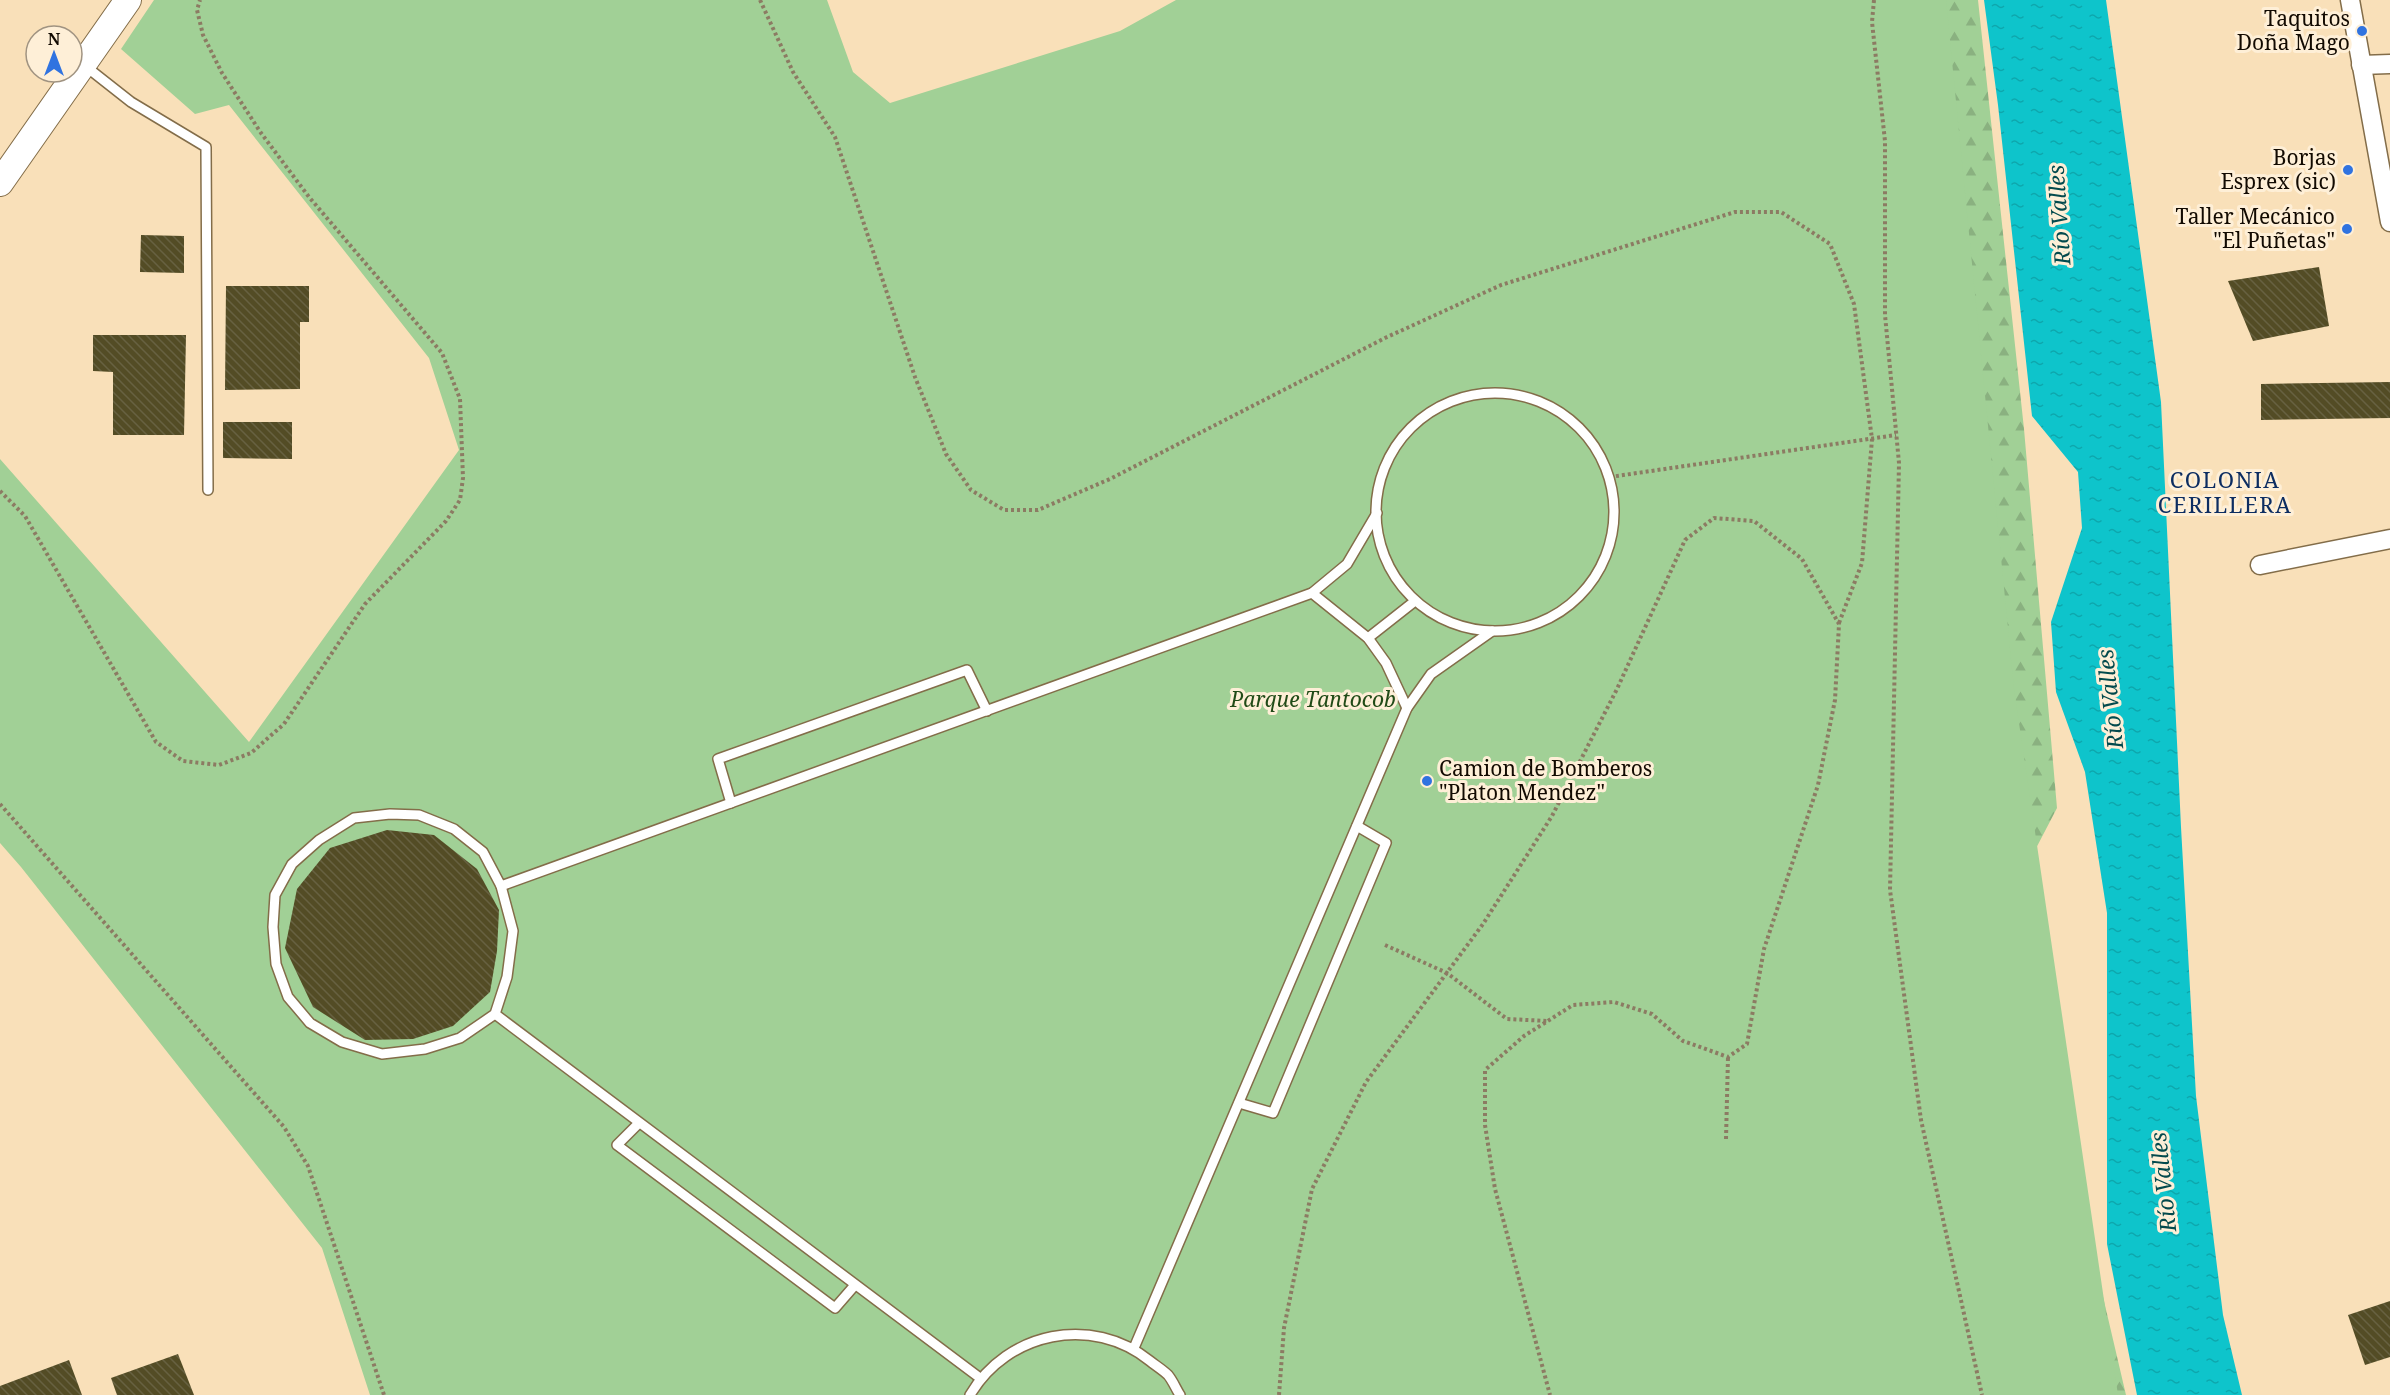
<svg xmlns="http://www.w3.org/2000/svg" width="2390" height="1395" font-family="'Noto Serif',serif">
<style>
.forest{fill:url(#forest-firs)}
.green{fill:#a1d096}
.water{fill:url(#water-ripples)}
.building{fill:url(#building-back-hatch)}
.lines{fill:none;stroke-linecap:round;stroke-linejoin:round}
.lane-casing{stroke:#836d49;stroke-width:12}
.street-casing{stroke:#836d49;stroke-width:21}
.secondary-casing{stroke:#836d49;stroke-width:28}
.path{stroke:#8c7b63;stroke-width:4;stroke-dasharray:3 3;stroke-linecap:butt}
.lane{stroke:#fff;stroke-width:9}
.street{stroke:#fff;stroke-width:18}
.secondary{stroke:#fff;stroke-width:26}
.poi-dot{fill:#3073e0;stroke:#feefd7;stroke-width:2}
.labels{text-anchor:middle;stroke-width:6;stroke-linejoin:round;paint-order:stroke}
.poi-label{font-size:21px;fill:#120a01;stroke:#feefd7;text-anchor:end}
.park-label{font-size:21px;font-style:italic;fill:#214b17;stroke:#feefd7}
.water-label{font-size:22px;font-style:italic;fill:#034a4d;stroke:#feefd7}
.neighbourhood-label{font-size:22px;letter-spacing:1.5px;fill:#0d2d61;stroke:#feefd7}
</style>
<defs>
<pattern id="forest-firs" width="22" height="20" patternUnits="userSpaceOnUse" patternTransform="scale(1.5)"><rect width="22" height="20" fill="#a1d096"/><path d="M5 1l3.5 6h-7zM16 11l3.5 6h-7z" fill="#8ab180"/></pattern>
<pattern id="water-ripples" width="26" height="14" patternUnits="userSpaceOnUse" patternTransform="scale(1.5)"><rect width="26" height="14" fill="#0ec4cb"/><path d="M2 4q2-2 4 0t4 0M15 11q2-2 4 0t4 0" fill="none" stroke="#0da7ad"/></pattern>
<pattern id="building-back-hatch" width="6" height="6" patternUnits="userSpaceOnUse" patternTransform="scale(1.5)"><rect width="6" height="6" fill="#534c25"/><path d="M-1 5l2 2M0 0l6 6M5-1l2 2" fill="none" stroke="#676141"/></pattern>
</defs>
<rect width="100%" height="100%" fill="#f9e0b9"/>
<path class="forest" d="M 1864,0 L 1978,0 L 2024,429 L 2057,808 L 2031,858 L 2093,1254 L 2126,1395 L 2014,1395 Z"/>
<path class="green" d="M 154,0 L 827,0 L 853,72 L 890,103 L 1120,31 L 1176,0 L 1946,0 L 2014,689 L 2118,1395 L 370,1395 L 322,1248 L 21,867 L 0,843 L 0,459 L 249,742 L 459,450 L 429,358 L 229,105 L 195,114 L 121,49 Z"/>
<path class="water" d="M 1984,0 L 2106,0 L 2161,402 L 2181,827 L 2196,1096 L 2223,1315 L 2242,1395 L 2137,1395 L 2107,1244 L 2107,913 L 2085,772 L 2056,692 L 2051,622 L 2082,528 L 2078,472 L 2032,416 L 1998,105 Z"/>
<g class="building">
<path d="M 141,235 L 184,236 L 184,273 L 140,272 Z"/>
<path d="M 2319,267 L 2329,326 L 2253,341 L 2228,281 Z"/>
<path d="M 226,286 L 309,286 L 309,322 L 300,322 L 300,389 L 225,390 Z"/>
<path d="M 93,335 L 186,335 L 184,435 L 113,435 L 113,372 L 93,371 Z"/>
<path d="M 2390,382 L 2390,418 L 2261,420 L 2261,384 Z"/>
<path d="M 223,422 L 292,422 L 292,459 L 223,458 Z"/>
<path d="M 387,830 L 434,835 L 477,869 L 499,910 L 497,951 L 490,992 L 453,1026 L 413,1039 L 365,1040 L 313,1007 L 285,948 L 297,889 L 330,848 Z"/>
<path d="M 2390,1301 L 2390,1357 L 2365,1365 L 2348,1315 Z"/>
<path d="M 178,1354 L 194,1395 L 117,1395 L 111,1378 Z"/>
<path d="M 69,1360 L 82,1395 L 0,1395 L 0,1386 Z"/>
</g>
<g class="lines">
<defs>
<g id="lane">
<path d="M 84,65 L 131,102 L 206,147 L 208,490"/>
<circle cx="1495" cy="512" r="119"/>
<path d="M 1312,593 L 1368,638 L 1386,663 L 1407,708"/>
<path d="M 1368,638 L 1415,601"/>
<path d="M 731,803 L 718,759 L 967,670 L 987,711"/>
<path d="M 390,814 L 419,815 L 454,829 L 483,852 L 501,886 L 513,931 L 507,977 L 495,1014 L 460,1038 L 425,1049 L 382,1054 L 342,1042 L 310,1023 L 288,997 L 276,964 L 273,927 L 275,895 L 292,864 L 319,840 L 354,818 Z"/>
<path d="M 501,886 L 1312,593 L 1347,564 L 1377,513"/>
<path d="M 495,1014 L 980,1378"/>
<path d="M 1239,1103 L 1273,1113 L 1386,843 L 1357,826"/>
<path d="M 639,1123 L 617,1145 L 835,1308 L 855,1285"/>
<path d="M 1134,1348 L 1407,708 L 1431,674 L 1492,631"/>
<path d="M 970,1395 C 1007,1332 1092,1314 1150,1361 C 1155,1365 1163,1370 1168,1375 C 1173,1381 1176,1389 1180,1395"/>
</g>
<g id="street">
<path d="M 2350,0 L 2390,222"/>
<path d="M 2361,65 L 2390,64"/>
<path d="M 2260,565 L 2390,539"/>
</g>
<path id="secondary" d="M 0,183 L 128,0"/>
</defs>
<use href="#lane" class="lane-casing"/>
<use href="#street" class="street-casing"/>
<use href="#secondary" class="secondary-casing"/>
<g class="path">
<path d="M 760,0 L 793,72 L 835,137 L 915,377 L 946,454 L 971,490 L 1004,510 L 1038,510 L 1110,479 L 1385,338 L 1501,285 L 1735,212 L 1781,212 L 1830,244 L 1854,304 L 1872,439 L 1862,563 L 1839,623"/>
<path d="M 1874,0 L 1872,22 L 1885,141 L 1885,315 L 1899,463 L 1890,890 L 1921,1120 L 1982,1395"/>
<path d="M 1610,477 L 1896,435"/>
<path d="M 0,491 L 25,516 L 156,742 L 183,761 L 219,765 L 251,753 L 284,724 L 365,604 L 446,521 L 460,500 L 463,478 L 460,399 L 442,353 L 309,197 L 261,133 L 222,73 L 203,35 L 197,10 L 200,0"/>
<path d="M 0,804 L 284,1127 L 308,1166 L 384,1395"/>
<path d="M 1385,945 L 1447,973 L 1507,1019 L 1548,1021"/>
<path d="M 1726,1139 L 1728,1057"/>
<path d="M 1279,1395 L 1284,1328 L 1312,1189 L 1366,1082 L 1483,924 L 1552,816 L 1617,689 L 1685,540 L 1714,518 L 1754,521 L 1802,559 L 1839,624 L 1835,700 L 1818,785 L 1764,949 L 1747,1044 L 1728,1057 L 1683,1041 L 1652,1014 L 1614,1002 L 1573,1005 L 1524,1036 L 1485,1070 L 1485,1125 L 1495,1189 L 1550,1395"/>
</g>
<use href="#lane" class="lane"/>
<use href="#street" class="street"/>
<use href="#secondary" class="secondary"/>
</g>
<g class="poi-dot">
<circle cx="2362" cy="31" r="6"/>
<circle cx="2348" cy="170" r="6"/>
<circle cx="2347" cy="229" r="6"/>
<circle cx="1427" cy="781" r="6"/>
</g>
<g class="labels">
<g class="poi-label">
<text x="2350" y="26">Taquitos<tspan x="2350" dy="24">Doña Mago</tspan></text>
<text x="2336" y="165">Borjas<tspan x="2336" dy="24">Esprex (sic)</tspan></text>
<text x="2335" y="224">Taller Mecánico<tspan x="2335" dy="24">"El Puñetas"</tspan></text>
<text x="1439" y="776" text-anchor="start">Camion de Bomberos<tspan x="1439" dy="24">"Platon Mendez"</tspan></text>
</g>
<g class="park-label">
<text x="1313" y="707">Parque Tantocob</text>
</g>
<g class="water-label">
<text transform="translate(2059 215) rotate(-94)" y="8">Río Valles</text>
<text transform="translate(2110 699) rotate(-96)" y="8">Río Valles</text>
<text transform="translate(2163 1182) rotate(-96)" y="8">Río Valles</text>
</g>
<g class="neighbourhood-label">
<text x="2225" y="488">COLONIA<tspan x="2225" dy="25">CERILLERA</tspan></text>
</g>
</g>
<g transform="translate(54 54)"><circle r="28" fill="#feefd7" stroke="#a09381" stroke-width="1.5"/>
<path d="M0-4.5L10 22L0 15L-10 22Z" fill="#3073e0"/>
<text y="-9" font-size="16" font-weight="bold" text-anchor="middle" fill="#120a01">N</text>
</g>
</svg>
